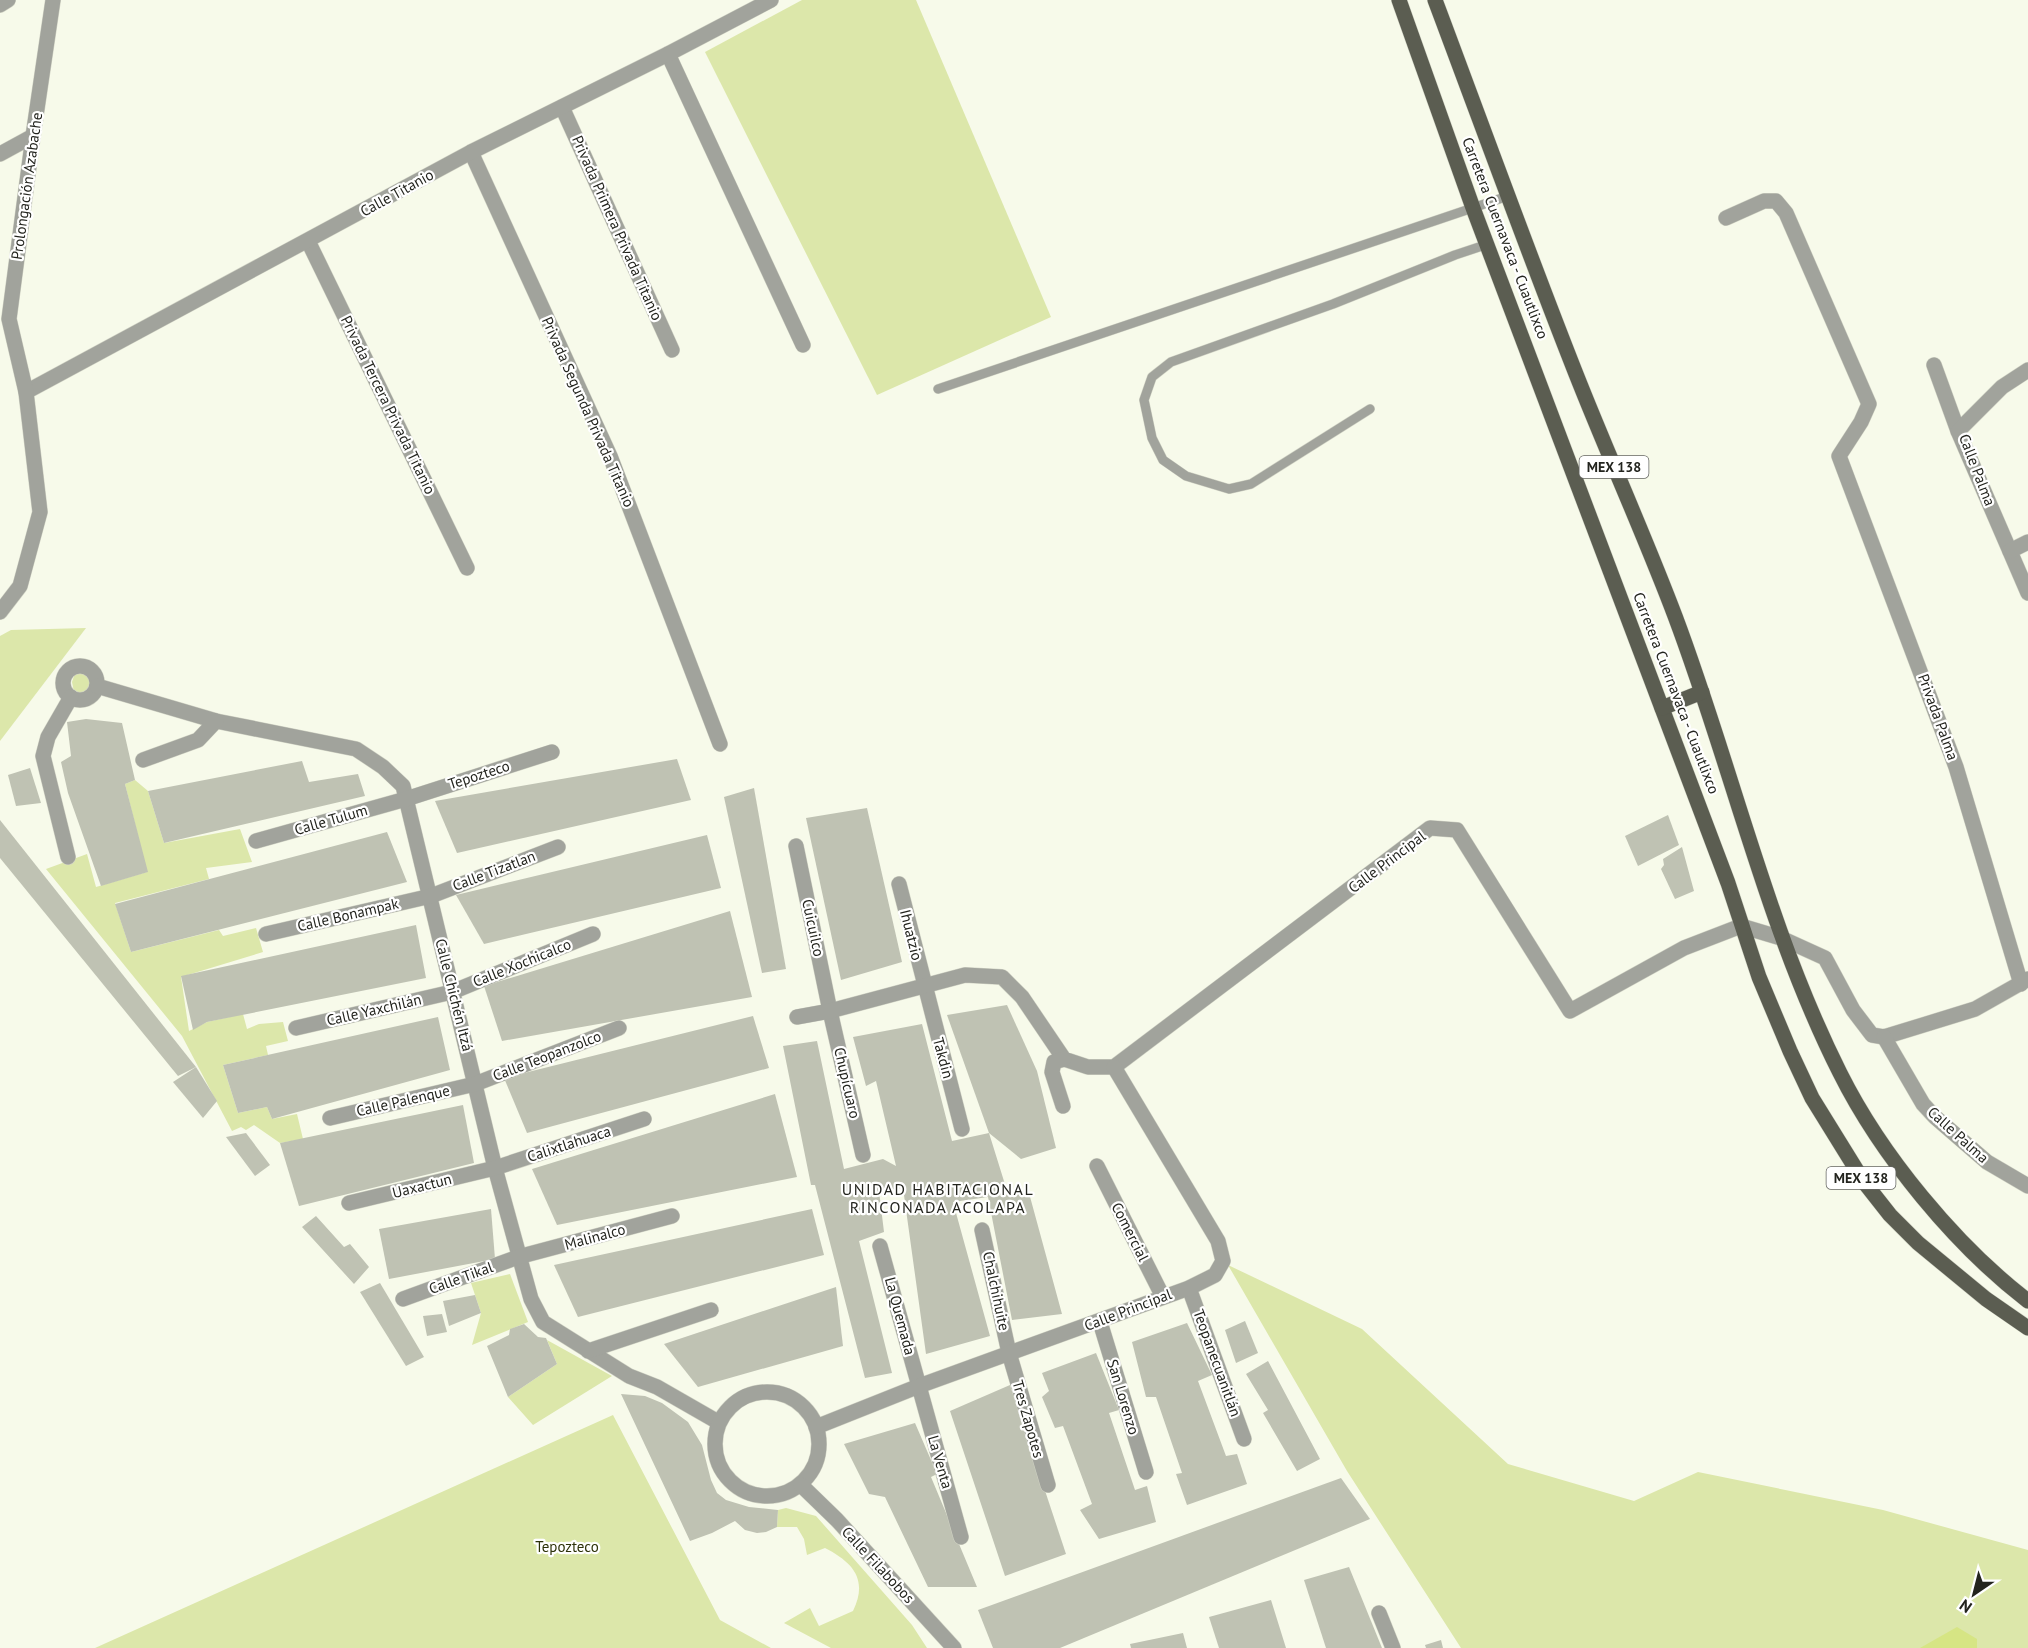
<svg xmlns="http://www.w3.org/2000/svg" width="2028" height="1648" font-family="'PT Sans',sans-serif">
<style>
.green{fill:#dce7aa}
.water{fill:#d6e584}
.building{fill:#bfc2b3}
.lines{fill:none;stroke-linecap:round;stroke-linejoin:round}
.lane-casing{stroke:#d1d3c5;stroke-width:10}
.street-casing{stroke:#d1d3c5;stroke-width:16}
.primary-casing{stroke:#d1d3c5;stroke-width:16}
.lane{stroke:#a1a39c;stroke-width:9}
.street{stroke:#a1a39c;stroke-width:15}
.primary{stroke:#5b5d51;stroke-width:15}
.labels{text-anchor:middle;stroke-width:4.5;stroke-linejoin:round;paint-order:stroke}
.shield{fill:#fff;stroke:#656662;stroke-width:1.5}
.shield-label{font-size:14px;font-weight:bold;fill:#23241e}
.street-label{font-size:15px;fill:#23241e;stroke:#fff}
.park-label{font-size:15px;fill:#2d3209;stroke:#fff}
.neighbourhood-label{font-size:16px;letter-spacing:1.5px;fill:#23241e;stroke:#fff}
</style>
<rect width="100%" height="100%" fill="#f7faea"/>
<g class="green">
<path d="M 802,0 L 916,0 L 1051,317 L 877,395 L 705,52 Z"/>
<path d="M 86,628 L 0,741 L 0,636 L 11,630 Z"/>
<path d="M 82,670 L 89,677 L 90,692 L 81,694 L 74,692 L 72,682 L 75,673 Z"/>
<path d="M 135,780 L 148,791 L 164,843 L 240,829 L 252,862 L 206,868 L 209,879 L 115,903 L 131,952 L 219,930 L 223,936 L 256,928 L 263,952 L 181,977 L 189,1031 L 207,1022 L 243,1014 L 247,1029 L 259,1024 L 283,1022 L 288,1041 L 266,1046 L 268,1055 L 223,1065 L 238,1113 L 267,1107 L 272,1119 L 297,1114 L 303,1139 L 280,1143 L 254,1125 L 246,1130 L 241,1127 L 232,1131 L 182,1036 L 46,869 L 87,854 L 96,887 L 147,872 L 125,784 Z"/>
<path d="M 1228,1265 L 1362,1329 L 1508,1464 L 1634,1501 L 1698,1472 L 1883,1510 L 2028,1550 L 2028,1648 L 1461,1648 L 1347,1471 Z"/>
<path d="M 510,1274 L 528,1322 L 472,1345 L 481,1313 L 471,1283 Z"/>
<path d="M 547,1340 L 612,1376 L 533,1425 L 508,1397 L 557,1364 Z"/>
<path d="M 613,1415 L 720,1620 L 771,1648 L 95,1648 Z"/>
<path d="M 786,1508 L 816,1516 L 912,1625 L 927,1648 L 831,1648 L 784,1623 L 810,1608 L 819,1626 L 853,1611 C 868,1580 854,1563 825,1548 L 807,1555 L 804,1539 L 797,1527 L 777,1527 L 778,1510 Z"/>
</g>
<path class="water" d="M 1957,1627 L 1977,1639 L 1977,1648 L 1920,1648 Z"/>
<g class="building">
<path d="M 86,719 L 122,723 L 135,780 L 125,784 L 148,872 L 101,886 L 68,793 L 61,762 L 71,756 L 67,722 Z"/>
<path d="M 677,759 L 691,800 L 457,853 L 435,801 Z"/>
<path d="M 302,761 L 309,782 L 358,774 L 365,796 L 164,843 L 148,791 Z"/>
<path d="M 30,768 L 41,803 L 16,806 L 8,775 Z"/>
<path d="M 754,788 L 786,969 L 762,973 L 724,797 Z"/>
<path d="M 867,808 L 902,962 L 841,980 L 806,818 Z"/>
<path d="M 1668,815 L 1679,845 L 1638,866 L 1625,836 Z"/>
<path d="M 0,820 L 196,1067 L 178,1076 L 0,858 Z"/>
<path d="M 387,832 L 407,882 L 131,952 L 115,904 Z"/>
<path d="M 707,835 L 721,888 L 484,944 L 456,895 Z"/>
<path d="M 1682,847 L 1694,891 L 1675,899 L 1661,869 L 1664,865 L 1663,859 Z"/>
<path d="M 730,911 L 752,997 L 502,1041 L 484,986 Z"/>
<path d="M 416,925 L 426,978 L 207,1022 L 193,1030 L 181,976 Z"/>
<path d="M 1007,1005 L 1037,1071 L 1056,1148 L 1021,1159 L 989,1133 L 947,1015 Z"/>
<path d="M 753,1016 L 769,1068 L 527,1133 L 504,1078 Z"/>
<path d="M 438,1017 L 450,1070 L 272,1119 L 267,1107 L 238,1113 L 223,1065 Z"/>
<path d="M 922,1024 L 952,1141 L 989,1133 L 1008,1194 L 998,1196 L 1029,1193 L 1062,1314 L 1012,1320 L 988,1197 L 953,1202 L 990,1336 L 926,1354 L 903,1188 L 879,1191 L 884,1232 L 859,1241 L 892,1373 L 865,1378 L 815,1185 L 811,1185 L 783,1046 L 817,1041 L 844,1169 L 883,1159 L 896,1166 L 876,1081 L 866,1086 L 853,1037 Z"/>
<path d="M 196,1067 L 217,1101 L 203,1118 L 173,1082 Z"/>
<path d="M 775,1094 L 797,1177 L 557,1225 L 532,1169 Z"/>
<path d="M 463,1105 L 474,1163 L 299,1206 L 280,1143 Z"/>
<path d="M 246,1133 L 270,1165 L 255,1176 L 226,1137 Z"/>
<path d="M 491,1209 L 495,1259 L 389,1279 L 379,1229 Z"/>
<path d="M 812,1209 L 824,1255 L 578,1317 L 554,1265 Z"/>
<path d="M 316,1216 L 344,1247 L 350,1244 L 369,1267 L 354,1284 L 302,1227 Z"/>
<path d="M 380,1283 L 424,1357 L 406,1366 L 360,1292 Z"/>
<path d="M 836,1287 L 843,1346 L 698,1387 L 664,1344 Z"/>
<path d="M 475,1295 L 481,1313 L 449,1326 L 443,1301 Z"/>
<path d="M 442,1314 L 447,1332 L 427,1336 L 423,1316 Z"/>
<path d="M 1245,1321 L 1258,1353 L 1236,1363 L 1225,1330 Z"/>
<path d="M 1187,1323 L 1212,1375 L 1198,1381 L 1226,1456 L 1237,1454 L 1247,1484 L 1187,1505 L 1176,1474 L 1182,1473 L 1156,1397 L 1146,1397 L 1132,1342 Z"/>
<path d="M 524,1324 L 538,1337 L 546,1338 L 557,1364 L 508,1397 L 487,1346 L 509,1335 L 510,1329 Z"/>
<path d="M 1096,1353 L 1119,1410 L 1109,1413 L 1135,1490 L 1147,1486 L 1156,1522 L 1099,1539 L 1080,1510 L 1092,1504 L 1063,1426 L 1055,1428 L 1042,1397 L 1049,1391 L 1042,1373 Z"/>
<path d="M 1268,1361 L 1320,1459 L 1297,1471 L 1263,1413 L 1268,1410 L 1246,1374 Z"/>
<path d="M 1010,1385 L 1066,1554 L 1005,1576 L 950,1411 Z"/>
<path d="M 621,1394 L 645,1396 L 662,1403 L 688,1422 L 702,1445 L 711,1480 L 717,1493 L 726,1500 L 749,1507 L 778,1510 L 777,1527 L 766,1532 L 757,1533 L 745,1530 L 735,1521 L 712,1533 L 690,1541 Z"/>
<path d="M 915,1423 L 937,1474 L 931,1477 L 977,1587 L 928,1587 L 885,1497 L 869,1494 L 844,1444 Z"/>
<path d="M 1341,1478 L 1370,1519 L 1060,1648 L 993,1648 L 978,1610 Z"/>
<path d="M 1349,1567 L 1382,1648 L 1326,1648 L 1304,1580 Z"/>
<path d="M 1271,1600 L 1286,1648 L 1219,1648 L 1209,1617 Z"/>
<path d="M 1183,1633 L 1187,1648 L 1131,1648 L 1130,1644 Z"/>
<path d="M 1441,1640 L 1443,1648 L 1426,1648 L 1425,1645 Z"/>
</g>
<g class="lines">
<defs>
<g id="lane">
<path d="M 938,389 L 1508,196"/>
<path d="M 1370,409 L 1251,484 L 1229,489 L 1186,476 L 1163,460 L 1152,438 L 1144,400 L 1152,377 L 1171,362 L 1333,304 L 1455,255 L 1488,244"/>
</g>
<g id="street">
<path d="M 0,5 L 8,0"/>
<path d="M 668,54 L 803,345"/>
<path d="M 562,107 L 672,350"/>
<path d="M 471,152 L 610,456 L 720,744"/>
<path d="M 0,154 L 33,136"/>
<path d="M 1726,218 L 1764,201 L 1776,201 L 1786,213 L 1869,404 L 1861,422 L 1839,456 L 1956,767 L 2021,984"/>
<path d="M 308,241 L 467,568"/>
<path d="M 1934,365 L 1958,431 L 2028,593"/>
<path d="M 26,392 L 471,152 L 668,54 L 771,0"/>
<path d="M 1958,431 L 2002,387 L 2028,370"/>
<path d="M 2010,551 L 2028,542"/>
<path d="M 0,612 L 20,586 L 40,512 L 26,392 L 9,319 L 33,136 L 53,0"/>
<circle cx="80" cy="683" r="17"/>
<path d="M 97,686 L 216,721 L 356,749 L 383,767 L 403,786 L 495,1168 L 531,1299 L 543,1322 L 629,1376 L 657,1387 L 718,1422"/>
<path d="M 143,760 L 198,740 L 216,721"/>
<path d="M 256,841 L 406,799 L 552,752"/>
<path d="M 796,846 L 830,1011 L 863,1155"/>
<path d="M 68,857 L 43,756 L 48,737 L 71,697"/>
<path d="M 899,884 L 962,1129"/>
<path d="M 266,934 L 431,896 L 558,847"/>
<path d="M 797,1017 L 830,1011 L 965,975 L 1002,977 L 1022,997 L 1064,1059 L 1088,1067 L 1114,1067 L 1430,828 L 1457,830 L 1570,1011 L 1684,948 L 1741,926 L 1781,938 L 1825,958 L 1853,1010 L 1872,1035 L 1884,1037 L 1975,1009 L 2028,979"/>
<path d="M 296,1028 L 452,992 L 593,934"/>
<path d="M 1884,1037 L 1923,1104 L 1935,1117 L 1987,1162 L 2028,1186"/>
<path d="M 1063,1106 L 1052,1072 L 1054,1062 L 1064,1059"/>
<path d="M 330,1118 L 475,1084 L 619,1028"/>
<path d="M 1097,1166 L 1163,1297"/>
<path d="M 349,1203 L 495,1168 L 644,1119"/>
<path d="M 982,1230 L 1009,1353 L 1048,1485"/>
<path d="M 880,1246 L 961,1537"/>
<path d="M 1189,1288 L 1244,1439"/>
<path d="M 403,1299 L 518,1257 L 672,1216"/>
<path d="M 1100,1322 L 1146,1472"/>
<path d="M 588,1351 L 711,1310"/>
<circle cx="767" cy="1444" r="52"/>
<path d="M 816,1427 L 919,1386 L 1189,1288 L 1215,1275 L 1223,1261 L 1218,1241 L 1114,1067"/>
<path d="M 801,1485 L 837,1520 L 954,1648"/>
<path d="M 1379,1613 L 1393,1648"/>
</g>
<g id="primary">
<path d="M 1399,0 L 1473,208 L 1728,883 L 1759,977 L 1790,1051 L 1812,1098 L 1864,1182 L 1890,1215 L 1918,1243 L 1986,1299 L 2028,1328"/>
<path d="M 1435,0 C 1482,125 1527,250 1576,374 C 1608,455 1644,534 1675,616 C 1732,767 1767,928 1840,1073 C 1881,1155 1955,1245 2028,1301"/>
<path d="M 1662,708 L 1702,692"/>
</g>
</defs>
<use href="#lane" class="lane-casing"/>
<use href="#street" class="street-casing"/>
<use href="#primary" class="primary-casing"/>
<use href="#lane" class="lane"/>
<use href="#street" class="street"/>
<use href="#primary" class="primary"/>
</g>
<g class="labels">
<g class="shield">
<rect x="1579.5" y="456" width="69" height="22" rx="4.5"/>
<rect x="1826.5" y="1167" width="69" height="22" rx="4.5"/>
</g>
<g class="shield-label">
<text x="1614" y="472">MEX 138</text>
<text x="1861" y="1183">MEX 138</text>
</g>
<g class="street-label">
<text transform="translate(27 186) rotate(-82)" y="5">Prolongación Azabache</text>
<text transform="translate(397 193) rotate(-29)" y="5">Calle Titanio</text>
<text transform="translate(617 228) rotate(66)" y="5">Privada Primera Privada Titanio</text>
<text transform="translate(1505 238) rotate(69)" y="5">Carretera Cuernavaca - Cuautlixco</text>
<text transform="translate(388 405) rotate(64)" y="5">Privada Tercera Privada Titanio</text>
<text transform="translate(588 412) rotate(66)" y="5">Privada Segunda Privada Titanio</text>
<text transform="translate(1977 470) rotate(69)" y="5">Calle Palma</text>
<text transform="translate(1676 693) rotate(69)" y="5">Carretera Cuernavaca - Cuautlixco</text>
<text transform="translate(1938 717) rotate(70)" y="5">Privada Palma</text>
<text transform="translate(479 775) rotate(-18)" y="5">Tepozteco</text>
<text transform="translate(331 820) rotate(-16)" y="5">Calle Tulum</text>
<text transform="translate(1387 862) rotate(-37)" y="5">Calle Principal</text>
<text transform="translate(494 871) rotate(-21)" y="5">Calle Tizatlan</text>
<text transform="translate(348 915) rotate(-13)" y="5">Calle Bonampak</text>
<text transform="translate(813 928) rotate(78)" y="5">Cuicuilco</text>
<text transform="translate(911 935) rotate(76)" y="5">Ihuatzio</text>
<text transform="translate(522 963) rotate(-22)" y="5">Calle Xochicalco</text>
<text transform="translate(454 995) rotate(76)" y="5">Calle Chichén Itzá</text>
<text transform="translate(374 1010) rotate(-13)" y="5">Calle Yaxchilán</text>
<text transform="translate(547 1056) rotate(-21)" y="5">Calle Teopanzolco</text>
<text transform="translate(943 1058) rotate(75)" y="5">Takdin</text>
<text transform="translate(847 1083) rotate(77)" y="5">Chupícuaro</text>
<text transform="translate(403 1101) rotate(-13)" y="5">Calle Palenque</text>
<text transform="translate(1958 1135) rotate(42)" y="5">Calle Palma</text>
<text transform="translate(569 1144) rotate(-18)" y="5">Calixtlahuaca</text>
<text transform="translate(422 1186) rotate(-14)" y="5">Uaxactun</text>
<text transform="translate(1130 1232) rotate(63)" y="5">Comercial</text>
<text transform="translate(595 1237) rotate(-15)" y="5">Malinalco</text>
<text transform="translate(461 1278) rotate(-20)" y="5">Calle Tikal</text>
<text transform="translate(996 1291) rotate(78)" y="5">Chalchihuite</text>
<text transform="translate(1128 1310) rotate(-21)" y="5">Calle Principal</text>
<text transform="translate(900 1316) rotate(75)" y="5">La Quemada</text>
<text transform="translate(1217 1363) rotate(70)" y="5">Teopanecuanitlán</text>
<text transform="translate(1123 1397) rotate(73)" y="5">San Lorenzo</text>
<text transform="translate(1028 1419) rotate(74)" y="5">Tres Zapotes</text>
<text transform="translate(940 1462) rotate(74)" y="5">La Venta</text>
<text transform="translate(878 1565) rotate(47)" y="5">Calle Filabobos</text>
</g>
<g class="park-label">
<text x="567" y="1552">Tepozteco</text>
</g>
<g class="neighbourhood-label">
<text x="938" y="1195">UNIDAD HABITACIONAL<tspan x="938" dy="18">RINCONADA ACOLAPA</tspan></text>
</g>
</g>
<g transform="translate(1974 1594) rotate(215)" stroke="#ffffff" stroke-width="4.5" paint-order="stroke">
<path d="M0-4.5L10 22L0 15L-10 22Z" fill="#23241e"/>
<text y="-9" font-size="16" font-weight="bold" text-anchor="middle" fill="#23241e">N</text>
</g>
</svg>
